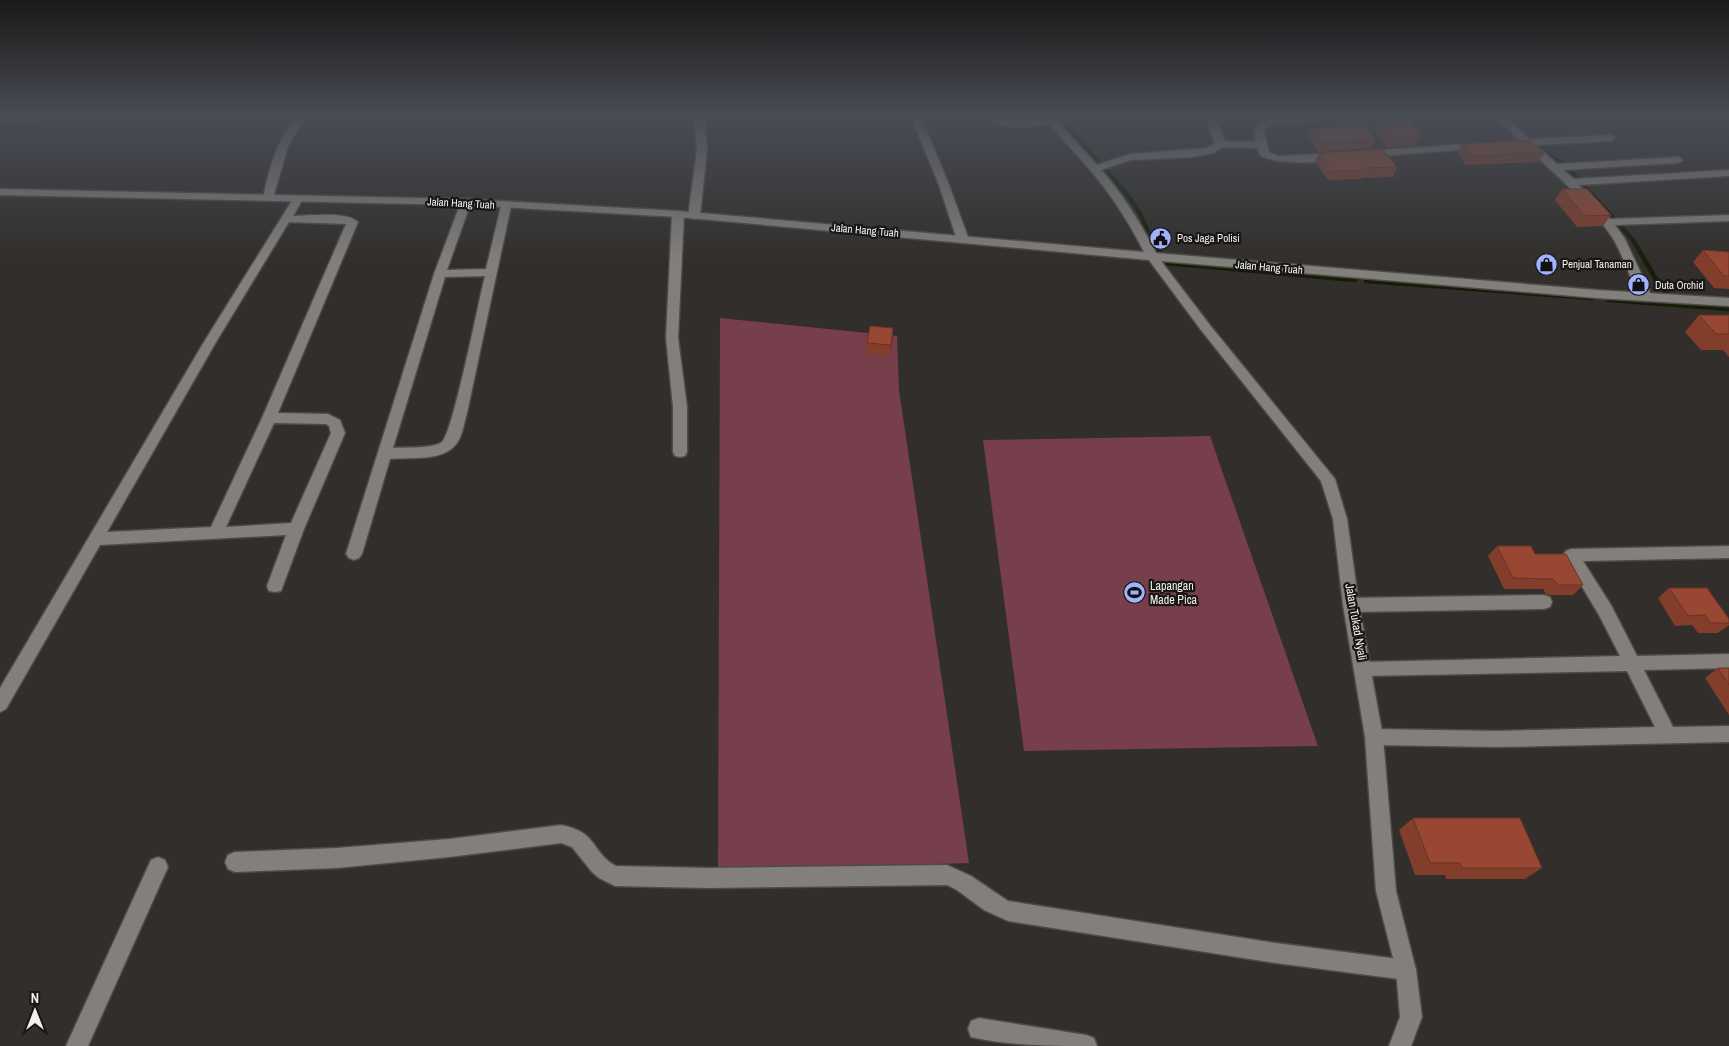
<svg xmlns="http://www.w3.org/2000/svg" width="1729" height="1046" font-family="'Archivo Narrow',sans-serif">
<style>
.green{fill:#773e4c}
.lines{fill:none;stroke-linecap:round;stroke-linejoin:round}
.stream{stroke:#141e06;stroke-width:4.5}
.street-casing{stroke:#4d4b48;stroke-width:3}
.secondary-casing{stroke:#4d4b48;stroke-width:3}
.street{fill:#83807c;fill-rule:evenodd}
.secondary{fill:#83807c;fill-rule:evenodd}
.wall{fill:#823d2b}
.shaded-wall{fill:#6a3223}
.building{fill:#974732;stroke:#6a3223}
.labels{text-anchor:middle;stroke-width:4.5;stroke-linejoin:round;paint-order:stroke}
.far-street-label{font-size:11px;fill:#f2f0ee;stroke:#181715}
.far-poi-label{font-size:11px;fill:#f2f0ee;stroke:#181715;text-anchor:start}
.poi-label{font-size:12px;fill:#f2f0ee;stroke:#181715;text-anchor:start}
.street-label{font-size:12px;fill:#f2f0ee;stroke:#181715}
</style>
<rect width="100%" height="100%" fill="#312e2b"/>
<g class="green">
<path d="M 720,318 L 897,336 L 899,390 L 969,863 L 756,870 L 718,869 Z"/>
<path d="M 1210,436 L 1318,746 L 1024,751 L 983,440 Z"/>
</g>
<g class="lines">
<g class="stream">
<path d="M 1060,117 C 1084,150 1117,177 1139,212 C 1147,226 1149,240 1160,253"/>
<path d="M 1510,117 L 1532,144 L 1566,166 L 1633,240 L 1657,281 L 1668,295"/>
<path d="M 1165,263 L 1355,280"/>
<path d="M 1366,281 L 1592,298"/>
<path d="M 1608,300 L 1729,309"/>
</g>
<defs>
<g id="street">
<path d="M 0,117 L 58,117 L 53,120 L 0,121 Z"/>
<path d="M 295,117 L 305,117 L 288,146 L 273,198 L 272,200 L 264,200 L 263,198 C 269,168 277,142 295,117 Z"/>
<path d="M 694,117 L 704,117 L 707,150 L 700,216 L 694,219 L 688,216 L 697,150 Z"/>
<path d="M 911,117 L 921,117 L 949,185 L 969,240 L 967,242 L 959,242 L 957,240 L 939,185 Z"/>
<path d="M 992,117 L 1002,117 L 1007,120 L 1052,118 L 1057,121 L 1052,124 C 1035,125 1003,133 992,117 Z"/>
<path d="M 1205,117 L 1215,117 L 1225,141 L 1256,142 L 1254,131 L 1262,121 L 1268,118 L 1331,117 L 1326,120 L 1273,123 L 1264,131 L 1269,152 L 1278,156 L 1338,153 L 1343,156 C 1333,165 1274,164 1261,156 L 1257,148 L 1223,147 L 1213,153 L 1193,157 L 1131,160 L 1095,172 L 1090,169 L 1091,167 L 1130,154 L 1206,148 L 1215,143 Z"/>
<path d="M 1497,117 L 1507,117 L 1529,139 L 1611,135 L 1616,138 L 1611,141 L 1536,145 L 1557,164 L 1678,157 L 1683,160 L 1678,163 L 1563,170 L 1574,179 L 1729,170 L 1729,176 L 1579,185 L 1610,219 L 1729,215 L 1729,221 L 1615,225 L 1625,239 L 1652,297 L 1646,301 L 1642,300 C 1630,280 1624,256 1612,237 C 1589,202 1555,174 1524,145 L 1509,145 L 1509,141 L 1518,140 Z"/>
<path d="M 1480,143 L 1485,146 L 1484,148 L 1366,157 L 1361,154 L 1366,151 Z"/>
<path d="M 298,196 L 303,199 L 293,216 C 309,216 346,211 358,222 L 278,413 L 328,414 L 340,420 L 345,433 L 304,529 L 281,591 L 275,592 L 269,591 L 267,586 L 286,535 L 100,545 L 6,709 L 0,712 L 0,688 L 204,342 L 293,199 ZM 289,222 L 346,224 L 262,418 L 211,527 L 107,532 L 216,342 ZM 274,423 L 326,424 L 329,426 L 331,433 L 291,523 L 226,527 Z"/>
<path d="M 466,199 L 471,202 L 447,270 L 486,269 L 501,206 L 506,203 L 511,206 L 467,413 C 464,422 463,435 457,443 C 444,462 411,457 390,459 L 362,554 L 359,558 L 354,560 L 349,558 L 346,554 L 434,274 L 461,202 ZM 485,276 C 479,299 453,433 442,442 C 433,449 405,447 393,448 L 445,277 Z"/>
<path d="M 678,211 L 684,214 L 678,338 L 687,407 L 687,452 L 685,456 L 680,457 L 675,456 L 673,452 L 673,407 L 666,338 L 672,214 Z"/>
<path d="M 1729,546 L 1729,558 L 1583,561 L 1611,605 L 1637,656 L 1729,654 L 1729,668 L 1644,670 L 1673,727 L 1729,726 L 1729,742 L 1497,747 L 1374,745 L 1368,743 L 1365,737 L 1368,731 L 1374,729 L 1497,731 L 1655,727 L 1627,671 L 1364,676 L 1358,674 L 1356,669 L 1358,664 L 1364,662 L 1620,656 L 1599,615 L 1563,555 L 1566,551 L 1571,549 Z"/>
<path d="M 1544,595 L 1550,597 L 1552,602 L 1550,607 L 1544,609 L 1351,612 L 1345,610 L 1343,605 L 1345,600 L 1351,598 Z"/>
<path d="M 561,825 C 599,832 591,853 616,866 L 708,868 L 947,865 L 971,876 L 1008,901 L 1269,942 L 1406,960 L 1413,963 L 1416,970 L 1413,977 L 1406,980 L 1269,962 L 1008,921 L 984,910 L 957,890 L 947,885 L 708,888 L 615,886 L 599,878 L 592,872 L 572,847 L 561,843 L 449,857 L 337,868 L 235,872 L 228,869 L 225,862 L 228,855 L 235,852 L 337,848 L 449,839 Z"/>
<path d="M 158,857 L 165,860 L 168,867 L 88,1046 L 66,1046 L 151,860 Z"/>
<path d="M 979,1018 L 1086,1035 L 1094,1038 L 1097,1046 C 1057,1046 1009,1046 971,1037 L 968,1029 L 971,1021 Z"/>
</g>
<path id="secondary" d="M 1045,117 L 1055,117 C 1068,136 1084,150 1098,166 C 1121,192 1141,223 1156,253 L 1597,290 L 1729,298 L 1729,306 L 1597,298 L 1161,261 L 1209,324 L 1335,479 L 1347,519 L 1359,605 L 1383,737 L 1396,891 L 1416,970 L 1422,1017 L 1411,1046 L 1389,1046 L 1400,1017 L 1396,970 L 1376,891 L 1365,737 L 1343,605 L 1333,519 L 1321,481 L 1201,330 L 1149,260 L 678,217 L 466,205 L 0,195 L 0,189 L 466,199 L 678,211 L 1144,252 C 1130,224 1111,194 1091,171 C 1075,152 1059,137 1045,117 Z"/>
</defs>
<use href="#street" class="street-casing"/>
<use href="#secondary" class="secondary-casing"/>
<use href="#street" class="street"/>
<use href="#secondary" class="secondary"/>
</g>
<g class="wall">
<path d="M 1380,121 L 1422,135 L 1416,145 L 1388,147 L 1375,132 Z"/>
<path d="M 1311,128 L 1375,139 L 1371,148 L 1318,152 L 1307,137 Z"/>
<path d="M 1461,144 L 1544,153 L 1539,162 L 1466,165 L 1457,153 Z"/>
<path d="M 1319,153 L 1397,167 L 1393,177 L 1362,178 L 1362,179 L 1328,180 L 1315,162 Z"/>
<path d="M 1562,189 L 1611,215 L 1603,226 L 1577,227 L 1555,200 Z"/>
<path d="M 1703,250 L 1729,252 L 1729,289 L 1714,288 L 1693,262 Z"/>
<path d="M 1699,315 L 1729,315 L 1729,357 L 1723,350 L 1701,350 L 1685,332 Z"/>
<path d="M 893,328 L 893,339 L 890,356 L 867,354 L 867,343 Z"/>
<path d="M 1497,546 L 1535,554 L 1583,585 L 1573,595 L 1550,595 L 1546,594 L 1543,589 L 1504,589 L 1488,556 Z"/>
<path d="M 1669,588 L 1729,619 L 1729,625 L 1718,633 L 1698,633 L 1692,625 L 1675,626 L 1658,598 Z"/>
<path d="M 1718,668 L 1729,668 L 1729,715 L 1705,678 Z"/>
<path d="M 1413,818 L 1542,868 L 1525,879 L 1446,879 L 1445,875 L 1415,875 L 1399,830 Z"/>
</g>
<path class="shaded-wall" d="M 893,328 L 893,339 L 890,356 L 891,345 Z"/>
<g class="building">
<path d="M 1408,120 L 1422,135 L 1393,136 L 1380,121 Z"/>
<path d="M 1364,125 L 1375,139 L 1322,142 L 1311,128 Z"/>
<path d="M 1529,140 L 1544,153 L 1471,156 L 1461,144 Z"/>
<path d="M 1382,149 L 1397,167 L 1365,168 L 1366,170 L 1331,171 L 1319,153 Z"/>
<path d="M 1562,189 L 1587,189 L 1611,215 L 1585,216 Z"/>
<path d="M 1703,250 L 1729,252 L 1729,276 L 1724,276 Z"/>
<path d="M 1699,315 L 1729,315 L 1729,334 L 1716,334 Z"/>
<path d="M 870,326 L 893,328 L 891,345 L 867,343 Z"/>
<path d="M 1497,546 L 1531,546 L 1535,554 L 1566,554 L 1583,585 L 1560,585 L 1556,583 L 1553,579 L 1513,578 Z"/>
<path d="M 1669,588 L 1707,588 L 1729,619 L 1729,623 L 1710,623 L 1705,615 L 1688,616 Z"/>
<path d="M 1718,668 L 1729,668 L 1729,685 Z"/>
<path d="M 1413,818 L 1520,818 L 1542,868 L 1462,868 L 1460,863 L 1430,863 Z"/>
</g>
<linearGradient id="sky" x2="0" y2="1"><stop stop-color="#1b1918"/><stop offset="0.44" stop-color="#484c55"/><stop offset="1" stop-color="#484c55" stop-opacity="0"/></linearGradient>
<rect width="1729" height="264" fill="url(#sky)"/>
<defs>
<symbol id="civic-disc" viewBox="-11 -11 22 22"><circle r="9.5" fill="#a0b3fd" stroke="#181715"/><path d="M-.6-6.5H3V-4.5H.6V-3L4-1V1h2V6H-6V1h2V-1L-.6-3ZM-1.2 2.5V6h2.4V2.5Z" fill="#111"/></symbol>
<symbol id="shop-disc" viewBox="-11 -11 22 22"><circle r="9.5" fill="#a0b3fd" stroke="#181715"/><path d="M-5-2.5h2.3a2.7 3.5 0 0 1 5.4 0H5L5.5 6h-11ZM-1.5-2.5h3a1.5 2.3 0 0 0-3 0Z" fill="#111"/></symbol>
<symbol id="stadium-disc" viewBox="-11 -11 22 22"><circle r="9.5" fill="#a0b3fd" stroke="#181715"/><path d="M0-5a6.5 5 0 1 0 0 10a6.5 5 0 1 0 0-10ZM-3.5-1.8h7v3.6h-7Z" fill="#111"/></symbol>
</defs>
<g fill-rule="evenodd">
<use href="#civic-disc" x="1148" y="226" width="25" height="25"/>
<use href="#shop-disc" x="1534" y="252" width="25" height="25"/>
<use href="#shop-disc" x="1626" y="272" width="25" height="25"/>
<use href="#stadium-disc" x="1122" y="580" width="25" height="25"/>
</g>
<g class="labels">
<g class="far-street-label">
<text transform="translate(461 203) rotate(3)" y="4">Jalan Hang Tuah</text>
<text transform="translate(865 230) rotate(5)" y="4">Jalan Hang Tuah</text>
<text transform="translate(1269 267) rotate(5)" y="4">Jalan Hang Tuah</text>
</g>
<g class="far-poi-label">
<text x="1177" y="242">Pos Jaga Polisi</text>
<text x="1562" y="268">Penjual Tanaman</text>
<text x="1655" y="289">Duta Orchid</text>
</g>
<g class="poi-label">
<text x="1150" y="590">Lapangan<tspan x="1150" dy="14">Made Pica</tspan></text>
</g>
<g class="street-label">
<text transform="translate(1356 622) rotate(80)" y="4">Jalan Tukad Nyali</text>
</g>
</g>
<g transform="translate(35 1011)" stroke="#181715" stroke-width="4" paint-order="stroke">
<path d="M0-4L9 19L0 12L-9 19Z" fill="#f2f0ee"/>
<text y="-8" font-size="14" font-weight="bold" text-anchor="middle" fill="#f2f0ee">N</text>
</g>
</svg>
